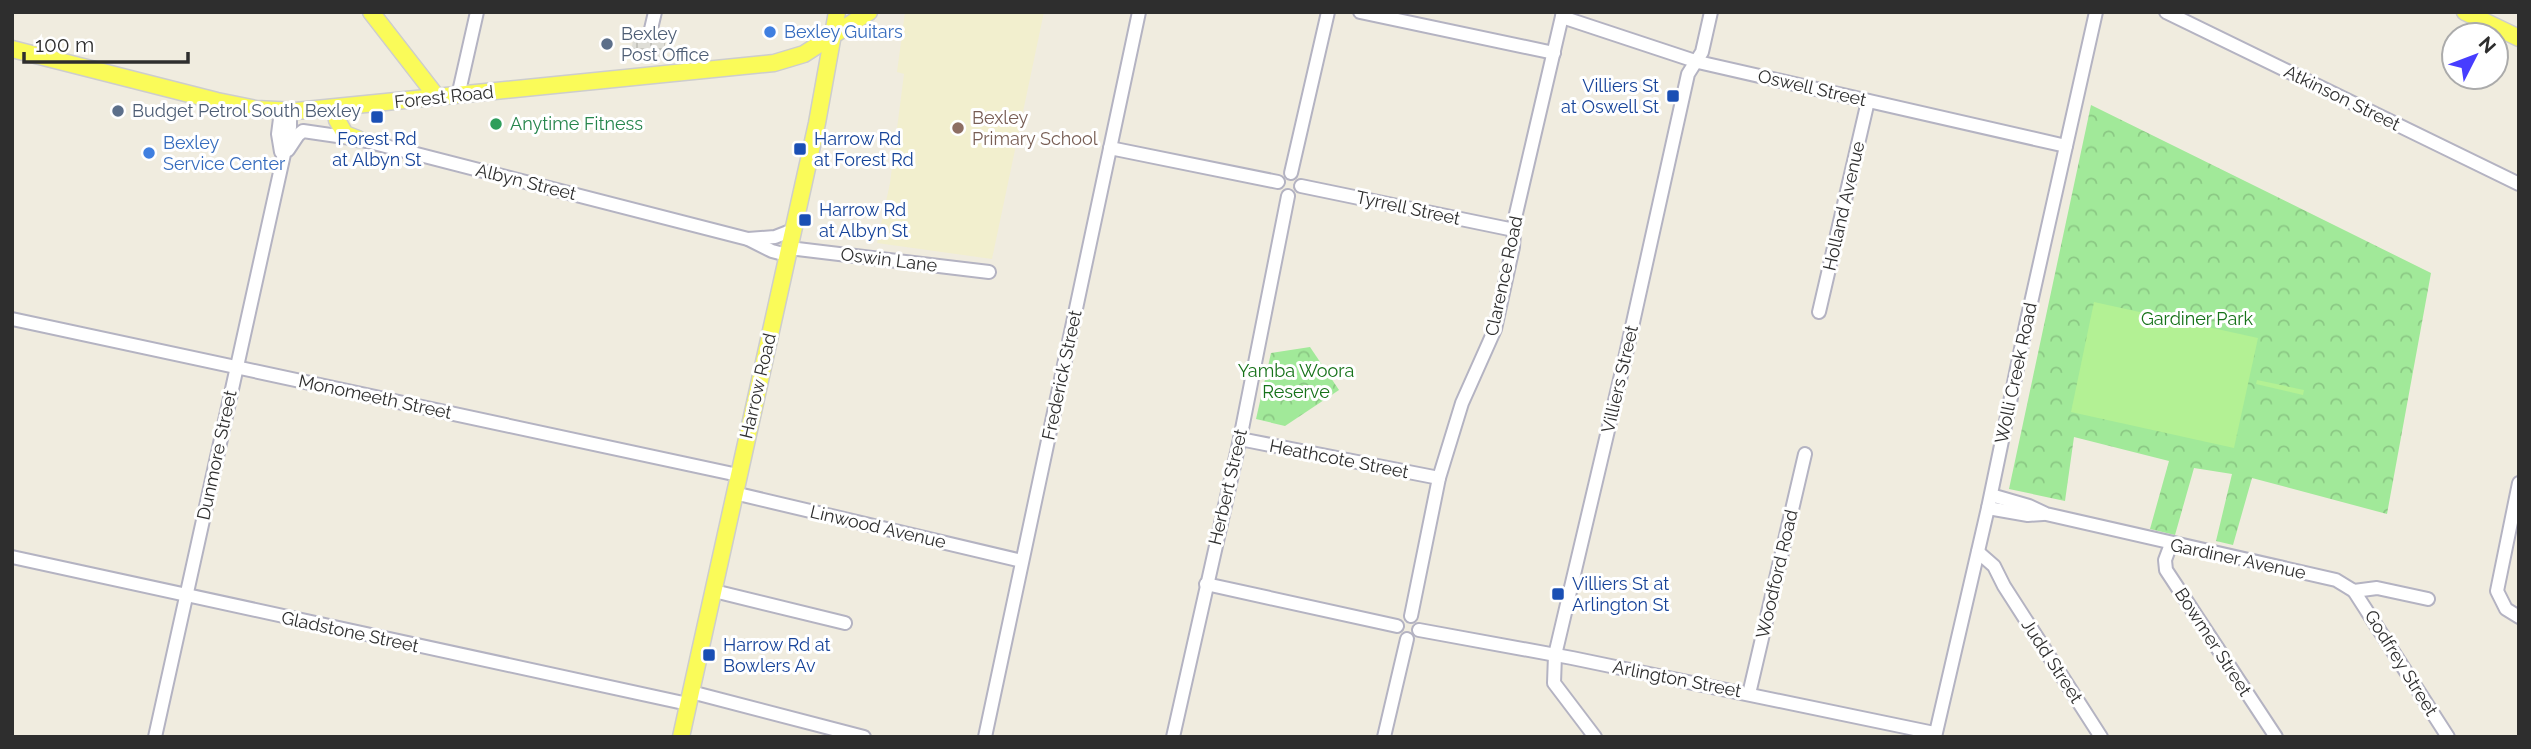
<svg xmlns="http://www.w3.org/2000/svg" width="2531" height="749" font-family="Raleway,sans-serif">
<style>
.education{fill:#f2efce}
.park{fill:url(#park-crowns)}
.pitch{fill:#b3f194}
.plaza{fill:url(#plaza-grid)}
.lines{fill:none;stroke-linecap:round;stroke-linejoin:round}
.minor-casing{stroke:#b4b3c2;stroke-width:16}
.major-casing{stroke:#cdcdcd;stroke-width:19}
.minor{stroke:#fff;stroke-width:12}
.major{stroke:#fafb59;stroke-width:16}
.shop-dot{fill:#3f7fe0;stroke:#fff;stroke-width:2.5}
.service-dot{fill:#5c6f8a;stroke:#fff;stroke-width:2.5}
.transit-dot{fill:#1a4fb4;stroke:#fff;stroke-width:2.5}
.leisure-dot{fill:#2e9e5b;stroke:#fff;stroke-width:2.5}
.education-dot{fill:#8d6e63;stroke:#fff;stroke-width:2.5}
.labels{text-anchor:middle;stroke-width:6;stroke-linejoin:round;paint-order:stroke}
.shop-label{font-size:18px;fill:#366cbe;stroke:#fff;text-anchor:start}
.service-label{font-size:18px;fill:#4e5e75;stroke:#fff;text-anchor:start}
.transit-label{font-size:18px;fill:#164399;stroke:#fff;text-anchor:start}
.street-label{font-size:18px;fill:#2e2e2e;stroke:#fff}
.education-label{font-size:18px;fill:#785e54;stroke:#fff;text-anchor:start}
.leisure-label{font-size:18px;fill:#27864d;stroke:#fff;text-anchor:start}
.park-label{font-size:18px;fill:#167219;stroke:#fff}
</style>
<defs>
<pattern id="park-crowns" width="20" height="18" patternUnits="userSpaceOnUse" patternTransform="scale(1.75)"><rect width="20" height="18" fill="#a1e999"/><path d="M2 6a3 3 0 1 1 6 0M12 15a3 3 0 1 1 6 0" fill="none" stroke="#8bc884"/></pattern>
<pattern id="plaza-grid" width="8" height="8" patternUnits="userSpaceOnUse" patternTransform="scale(1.75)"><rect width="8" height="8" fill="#dfded7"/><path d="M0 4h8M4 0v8" fill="none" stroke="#c0bfb9"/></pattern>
</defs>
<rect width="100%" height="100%" fill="#f0ecdf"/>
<path class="education" d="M 905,12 L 1044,12 L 992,259 L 877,243 L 890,183 L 904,74 L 897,72 Z"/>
<g class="park">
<path d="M 2091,105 L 2431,273 L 2387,514 L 2252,478 L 2233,545 L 2216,541 L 2232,474 L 2194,468 L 2175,535 L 2150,529 L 2169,461 L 2074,437 L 2065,501 L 2009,489 Z"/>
<path d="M 1310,347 L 1339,390 L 1285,426 L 1256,419 L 1271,353 Z"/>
</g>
<g class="pitch">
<path d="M 2094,302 L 2258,338 L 2234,448 L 2071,412 Z"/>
<path d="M 2257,380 L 2304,390 L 2303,395 L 2256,384 Z"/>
</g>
<path class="plaza" d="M 634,33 L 666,40 L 662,57 L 630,60 Z"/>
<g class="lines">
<defs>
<g id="minor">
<path d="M 1360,12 L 1554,53"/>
<path d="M 2166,12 L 2519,184"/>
<path d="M 1562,17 L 1698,62 L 2066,146"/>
<path d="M 651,29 L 655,12"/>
<path d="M 458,96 L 477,12"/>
<path d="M 281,111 L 278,134 L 281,152"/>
<path d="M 1110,148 L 1278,182"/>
<path d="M 288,150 L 298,135 L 303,131 L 358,139 L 748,239 L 772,251 L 787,255"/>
<path d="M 1291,173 L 1328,12"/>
<path d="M 1301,186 L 1514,230"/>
<path d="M 748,239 L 775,237 L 793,230"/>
<path d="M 789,248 L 989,272"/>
<path d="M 1819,312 L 1868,101"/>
<path d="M 12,319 L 738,475"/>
<path d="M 1240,439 L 1439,478"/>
<path d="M 2519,483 L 2497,591 L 2506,609 L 2519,617"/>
<path d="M 734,493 L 1022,561"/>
<path d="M 1991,495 L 2029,506 L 2046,514 L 2336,580 L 2354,591 L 2377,588 L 2428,599"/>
<path d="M 1988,508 L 2028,515 L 2043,514"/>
<path d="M 2171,544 L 2165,560 L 2166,570 L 2276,737"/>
<path d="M 1978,552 L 1994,566 L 2004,586 L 2101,737"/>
<path d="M 12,557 L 688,704"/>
<path d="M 1206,584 L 1397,626"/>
<path d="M 714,591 L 845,623"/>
<path d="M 2354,591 L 2448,737"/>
<path d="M 1411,616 L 1439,478 L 1462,403 L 1495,329 L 1513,247 L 1515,218 L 1563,12"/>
<path d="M 1419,630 L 1572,658 L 1934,733"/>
<path d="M 691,692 L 864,737"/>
<path d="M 1749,694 L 1805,454"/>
<path d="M 155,737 L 290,127 L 290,111"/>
<path d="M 985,737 L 1139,12"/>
<path d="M 1173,737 L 1240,439 L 1288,196"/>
<path d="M 1384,737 L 1407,639"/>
<path d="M 1595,737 L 1554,683 L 1555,655 L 1626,354 L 1688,74 L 1702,52 L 1711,12"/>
<path d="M 1935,737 L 1988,508 L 2026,325 L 2096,12"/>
</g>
<g id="major">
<path d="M 371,12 L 437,97"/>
<path d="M 2465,12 L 2519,38"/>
<path d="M 12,49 L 217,101 L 256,109 L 296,111 L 774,63 L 804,54 L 869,12"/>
<path d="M 335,108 L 337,120 L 345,134 L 358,139"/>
<path d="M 681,737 L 817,123 L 837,12"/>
</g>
</defs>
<use href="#minor" class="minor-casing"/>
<use href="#major" class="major-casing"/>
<use href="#minor" class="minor"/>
<use href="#major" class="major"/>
</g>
<g class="shop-dot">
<circle cx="770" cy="32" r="7"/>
<circle cx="149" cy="153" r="7"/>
</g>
<g class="service-dot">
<circle cx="607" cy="44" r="7"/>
<circle cx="118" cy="111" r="7"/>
</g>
<g class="transit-dot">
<rect x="1666" y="89" width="14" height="14" rx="3.5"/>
<rect x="370" y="110" width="14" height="14" rx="3.5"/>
<rect x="793" y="142" width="14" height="14" rx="3.5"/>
<rect x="798" y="213" width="14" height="14" rx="3.5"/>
<rect x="1551" y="587" width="14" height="14" rx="3.5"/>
<rect x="702" y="648" width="14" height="14" rx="3.5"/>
</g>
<circle class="leisure-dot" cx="496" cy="124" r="7"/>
<circle class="education-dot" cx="958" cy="128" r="7"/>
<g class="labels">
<g class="shop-label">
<text x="784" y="38">Bexley Guitars</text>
<text x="163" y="149">Bexley<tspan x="163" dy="21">Service Center</tspan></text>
</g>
<g class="service-label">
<text x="621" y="40">Bexley<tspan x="621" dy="21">Post Office</tspan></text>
<text x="132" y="117">Budget Petrol South Bexley</text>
</g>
<g class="transit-label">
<text x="1659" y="92" text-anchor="end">Villiers St<tspan x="1659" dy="21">at Oswell St</tspan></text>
<text x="377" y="145" text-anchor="middle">Forest Rd<tspan x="377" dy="21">at Albyn St</tspan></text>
<text x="814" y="145">Harrow Rd<tspan x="814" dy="21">at Forest Rd</tspan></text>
<text x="819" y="216">Harrow Rd<tspan x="819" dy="21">at Albyn St</tspan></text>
<text x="1572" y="590">Villiers St at<tspan x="1572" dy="21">Arlington St</tspan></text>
<text x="723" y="651">Harrow Rd at<tspan x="723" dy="21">Bowlers Av</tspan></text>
</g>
<g class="street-label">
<text transform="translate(1812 88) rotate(13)" y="6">Oswell Street</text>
<text transform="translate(444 97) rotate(-6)" y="6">Forest Road</text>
<text transform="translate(2342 98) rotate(26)" y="6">Atkinson Street</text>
<text transform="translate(526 182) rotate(14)" y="6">Albyn Street</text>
<text transform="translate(1844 206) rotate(-77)" y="6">Holland Avenue</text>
<text transform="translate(1408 208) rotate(12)" y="6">Tyrrell Street</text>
<text transform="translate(889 260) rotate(7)" y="6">Oswin Lane</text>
<text transform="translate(1504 276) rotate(-78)" y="6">Clarence Road</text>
<text transform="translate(2016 373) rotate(-78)" y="6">Wolli Creek Road</text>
<text transform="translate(1062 375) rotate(-78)" y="6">Frederick Street</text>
<text transform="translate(1620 379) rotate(-77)" y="6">Villiers Street</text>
<text transform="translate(758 386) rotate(-77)" y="6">Harrow Road</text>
<text transform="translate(375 397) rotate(12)" y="6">Monomeeth Street</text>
<text transform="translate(217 455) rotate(-78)" y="6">Dunmore Street</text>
<text transform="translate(1339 459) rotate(11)" y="6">Heathcote Street</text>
<text transform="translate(1228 487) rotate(-77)" y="6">Herbert Street</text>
<text transform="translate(878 527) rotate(13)" y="6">Linwood Avenue</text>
<text transform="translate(2238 559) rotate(12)" y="6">Gardiner Avenue</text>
<text transform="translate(1777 574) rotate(-77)" y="6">Woodford Road</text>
<text transform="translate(350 632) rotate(12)" y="6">Gladstone Street</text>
<text transform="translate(2213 642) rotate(57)" y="6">Bowmer Street</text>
<text transform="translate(2052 661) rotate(57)" y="6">Judd Street</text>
<text transform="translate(2401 663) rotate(58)" y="6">Godfrey Street</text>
<text transform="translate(1677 679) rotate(11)" y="6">Arlington Street</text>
</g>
<g class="education-label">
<text x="972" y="124">Bexley<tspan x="972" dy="21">Primary School</tspan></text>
</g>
<g class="leisure-label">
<text x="510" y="130">Anytime Fitness</text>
</g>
<g class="park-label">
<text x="2197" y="325">Gardiner Park</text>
<text x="1296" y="377">Yamba Woora<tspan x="1296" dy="21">Reserve</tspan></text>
</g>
</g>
<rect width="2531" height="749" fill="none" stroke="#2e2e2e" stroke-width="28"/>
<g transform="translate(2475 56) rotate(48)"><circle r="33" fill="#ffffff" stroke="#ababab" stroke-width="2"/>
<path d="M0-5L12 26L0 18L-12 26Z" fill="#473dff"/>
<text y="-10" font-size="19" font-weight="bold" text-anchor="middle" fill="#2e2e2e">N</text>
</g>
<path d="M24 52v10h164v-10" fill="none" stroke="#2e2e2e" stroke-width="3.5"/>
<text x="35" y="52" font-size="21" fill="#2e2e2e" stroke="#ffffff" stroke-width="5" paint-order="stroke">100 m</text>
</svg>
